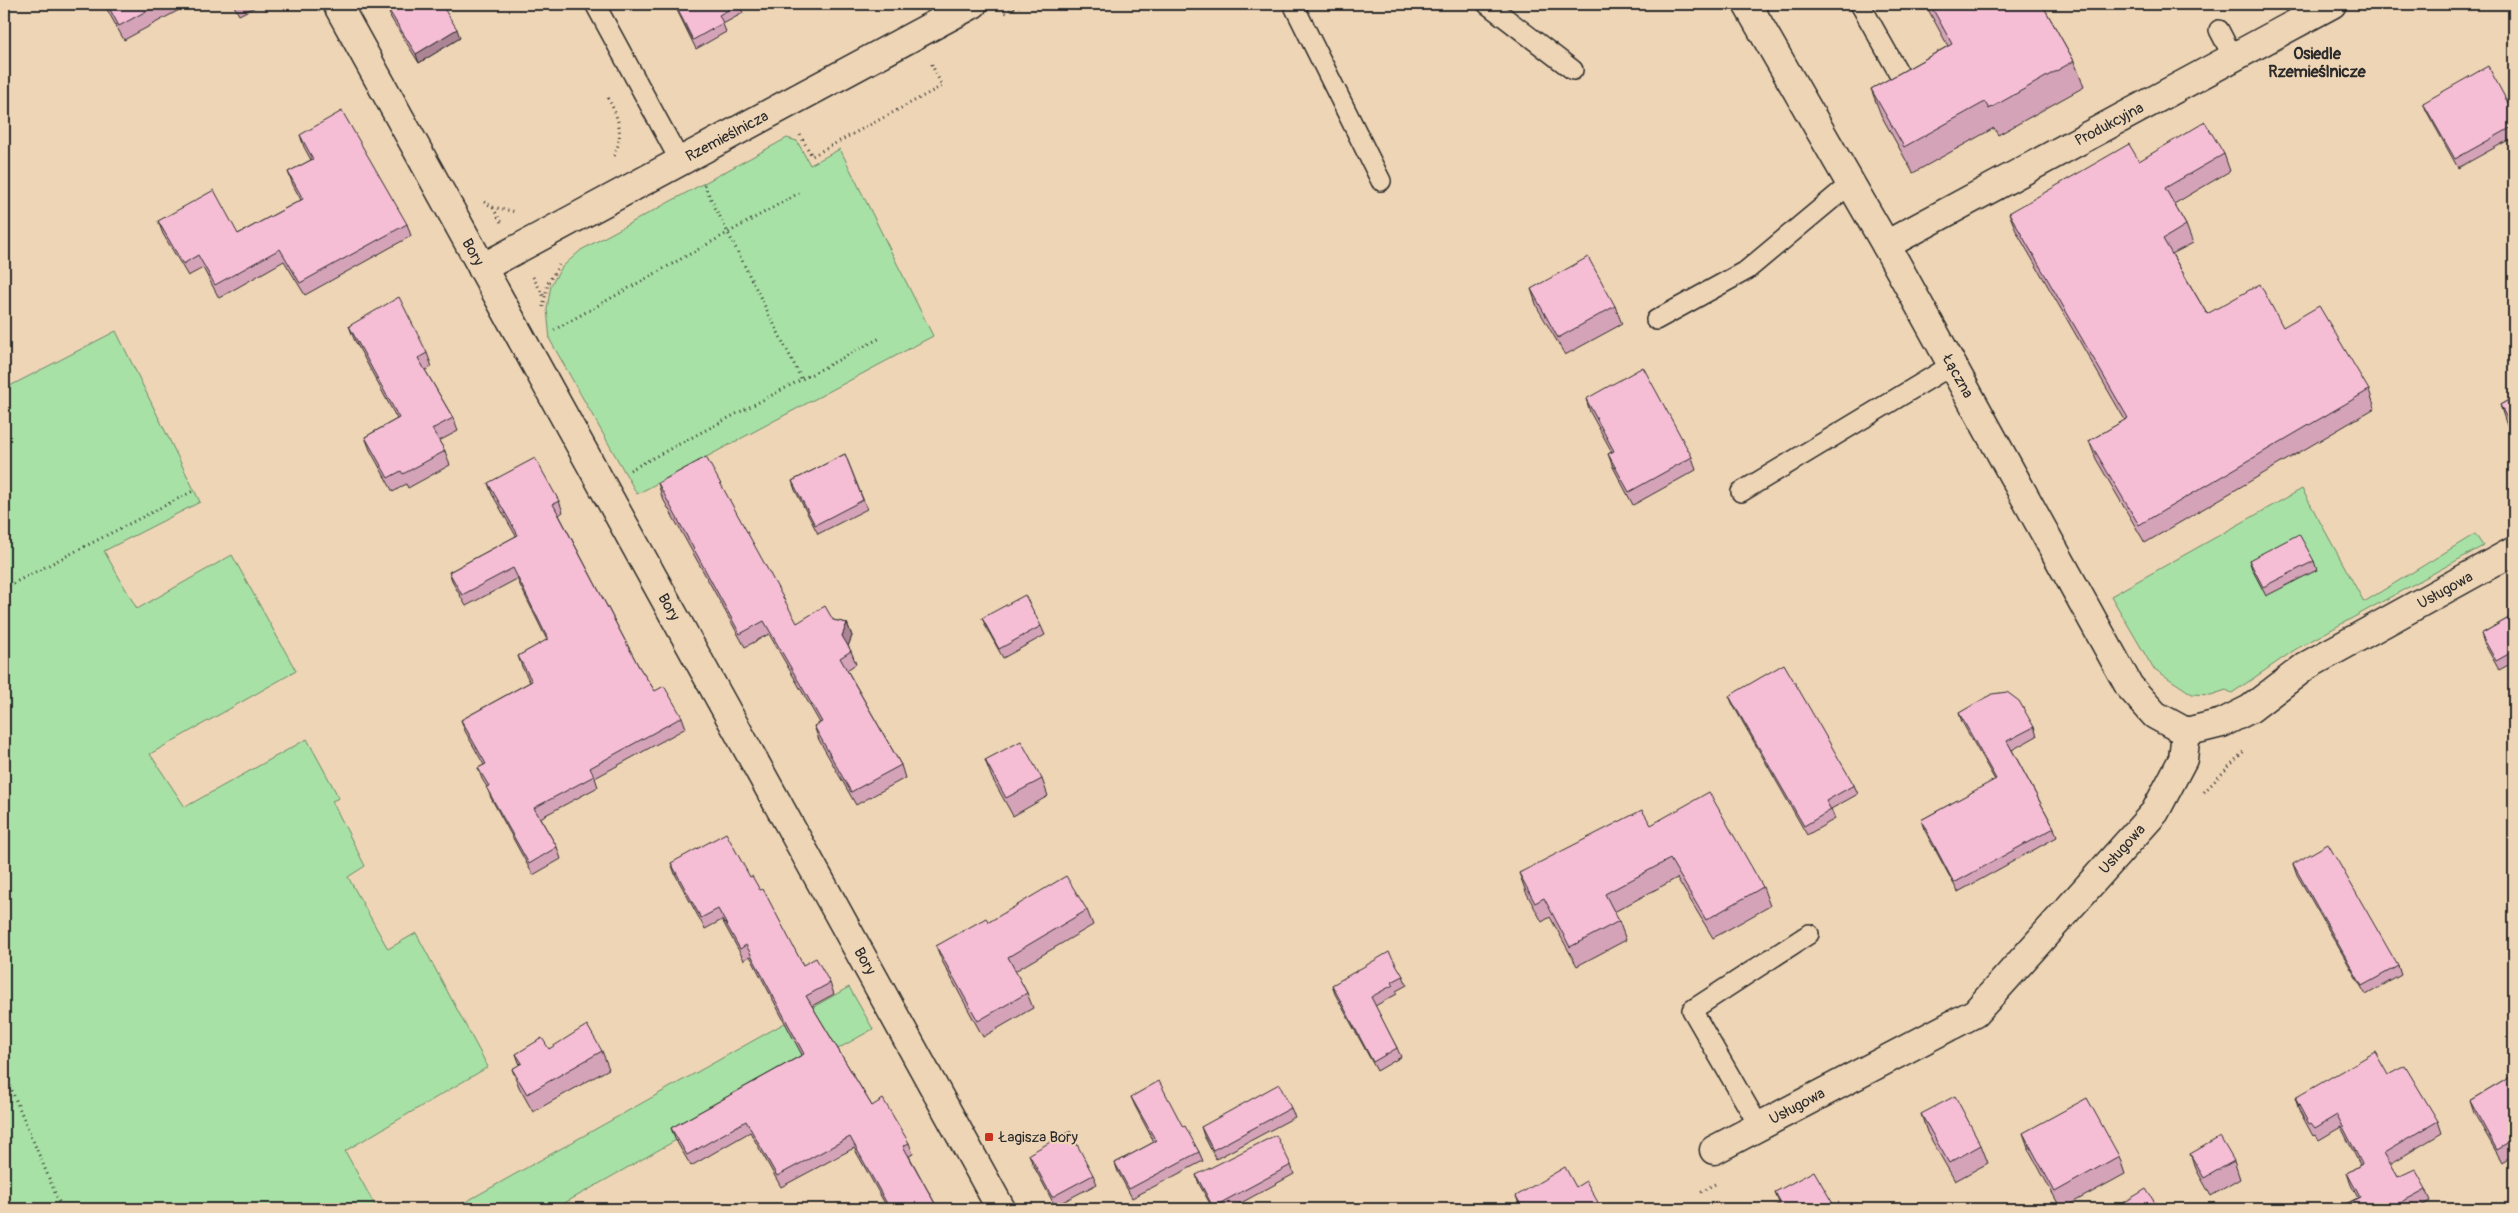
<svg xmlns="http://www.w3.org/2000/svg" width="2518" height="1213" font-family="Pangolin,sans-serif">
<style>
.green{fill:#a8e1a6;stroke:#6a8668}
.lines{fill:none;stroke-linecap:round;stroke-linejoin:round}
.lane-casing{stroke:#2b2b2b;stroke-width:22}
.street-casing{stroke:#2b2b2b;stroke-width:31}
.secondary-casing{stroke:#2b2b2b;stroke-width:31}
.path{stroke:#2b2b2b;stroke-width:3;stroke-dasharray:1 4;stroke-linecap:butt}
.lane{stroke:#eed5b6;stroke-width:19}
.street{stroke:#eed5b6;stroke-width:28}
.secondary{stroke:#eed5b6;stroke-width:28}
.wall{fill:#d4a3b7;stroke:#2b2b2b}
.shaded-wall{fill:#ac8595;stroke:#2b2b2b}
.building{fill:#f6bed5;stroke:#2b2b2b}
.poi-dot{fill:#c8321e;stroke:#eed5b6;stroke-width:2}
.labels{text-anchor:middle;stroke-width:4;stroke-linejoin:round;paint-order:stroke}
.street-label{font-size:15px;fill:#2b2b2b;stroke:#eed5b6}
.poi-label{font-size:15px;fill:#2b2b2b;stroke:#eed5b6;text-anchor:start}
.neighbourhood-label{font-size:16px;font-weight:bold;fill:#2b2b2b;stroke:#eed5b6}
</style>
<rect width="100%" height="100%" fill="#eed5b6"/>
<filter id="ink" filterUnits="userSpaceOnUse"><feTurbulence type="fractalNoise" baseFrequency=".02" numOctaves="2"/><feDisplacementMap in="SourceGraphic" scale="10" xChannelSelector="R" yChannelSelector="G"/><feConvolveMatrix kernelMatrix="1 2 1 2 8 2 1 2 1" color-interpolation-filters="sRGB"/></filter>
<g filter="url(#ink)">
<g class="green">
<path d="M 787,138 L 797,141 L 810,165 L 840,149 L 933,336 L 637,494 L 550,340 L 547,309 L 551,285 L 562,267 L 581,250 Z"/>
<path d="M 116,331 L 200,502 L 104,551 L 137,609 L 232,555 L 296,671 L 150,754 L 185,807 L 307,739 L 339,798 L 332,801 L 365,866 L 348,877 L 388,949 L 416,933 L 488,1067 L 345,1151 L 377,1209 L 4,1209 L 4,389 Z"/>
<path d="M 2302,489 L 2364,602 L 2475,534 L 2483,546 L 2296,649 L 2232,693 L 2226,690 L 2211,695 L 2192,694 L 2153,668 L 2111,596 Z"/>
<path d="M 849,987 L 873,1029 L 554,1209 L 453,1209 Z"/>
</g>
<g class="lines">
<defs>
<g id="lane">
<path d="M 595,4 L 680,161"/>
<path d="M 1293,4 L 1381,181"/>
<path d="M 1487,4 L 1573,70"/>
<path d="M 1860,4 L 1901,77"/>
<path d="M 2219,30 L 2233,57"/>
<path d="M 1656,320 L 1747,270 L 1850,184"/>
<path d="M 1741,492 L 1952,365"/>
<path d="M 1759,1126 L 1692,1010 L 1809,934"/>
</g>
<g id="street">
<path d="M 1747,4 L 1886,245 L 2129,686 L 2155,715 L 2186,732"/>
<path d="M 1886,245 L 2332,4"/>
<path d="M 482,268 L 973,4"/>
<path d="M 1714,1150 L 1975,1013 L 2155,812 L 2183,759 L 2186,732 L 2222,723 L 2250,709 L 2306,666 L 2514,551"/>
</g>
<path id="secondary" d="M 337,4 L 1001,1209"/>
</defs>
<use href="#lane" class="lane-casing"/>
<use href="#street" class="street-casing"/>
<use href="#secondary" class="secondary-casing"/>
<g class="path">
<path d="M 2364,10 L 2374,4"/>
<path d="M 1005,13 L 1022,4"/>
<path d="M 608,98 C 620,121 624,134 613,159"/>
<path d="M 800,135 L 812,156 L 942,86 L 931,63"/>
<path d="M 704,185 L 802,380"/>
<path d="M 484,202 L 493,207 L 516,212"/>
<path d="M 493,208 L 501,222"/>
<path d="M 533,277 L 544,297"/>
<path d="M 543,307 L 548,283 L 559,265"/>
<path d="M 554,330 L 799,193"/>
<path d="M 630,470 L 882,337"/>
<path d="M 4,588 L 195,490"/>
<path d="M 2204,792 L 2245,750"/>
<path d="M 4,1072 L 62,1209"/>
<path d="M 1701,1192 L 1717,1183"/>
<path d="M 2495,1209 L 2514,1199"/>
</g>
<use href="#lane" class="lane"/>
<use href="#street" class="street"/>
<use href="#secondary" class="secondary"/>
</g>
<g class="wall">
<path d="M 104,4 L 190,4 L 124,40 Z"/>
<path d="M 233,4 L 261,4 L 239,15 Z"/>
<path d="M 674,4 L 739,4 L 743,13 L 723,24 L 726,32 L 696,49 Z"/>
<path d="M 1925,4 L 2042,4 L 2074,61 L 2084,87 L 1998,135 L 1994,128 L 1913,173 L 1881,115 L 1871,89 L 1948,46 Z"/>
<path d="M 2169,4 L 2175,4 L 2170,6 Z"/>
<path d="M 388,9 L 460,38 L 419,63 L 391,18 Z"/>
<path d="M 2423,103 L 2514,114 L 2514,137 L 2458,168 L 2427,112 Z"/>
<path d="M 300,135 L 407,224 L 411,236 L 305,295 L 284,261 L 219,298 L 203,268 L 188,276 L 163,234 L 158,221 L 238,234 L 301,200 L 293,185 L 288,172 L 311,160 L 304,147 Z"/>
<path d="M 2224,154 L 2230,171 L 2174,204 L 2186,225 L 2193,243 L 2172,254 L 2207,314 L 2283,327 L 2369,390 L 2375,408 L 2145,543 L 2096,459 L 2089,441 L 2125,420 L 2016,231 L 2009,213 L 2139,161 Z"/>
<path d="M 1531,289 L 1615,306 L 1622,324 L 1565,355 L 1537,307 Z"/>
<path d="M 349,326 L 427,353 L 432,367 L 425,370 L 453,418 L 458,431 L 439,441 L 445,451 L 450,465 L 408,488 L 406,484 L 393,492 L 370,450 L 365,437 L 397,419 L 354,339 Z"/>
<path d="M 2514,397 L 2514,437 L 2506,423 L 2500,405 Z"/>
<path d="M 1586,399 L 1692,457 L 1696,470 L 1633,505 L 1613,467 L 1608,454 L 1612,452 L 1590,412 Z"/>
<path d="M 845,454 L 867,509 L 818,534 L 795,490 L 792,481 Z"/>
<path d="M 488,483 L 559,501 L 563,512 L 559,515 L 639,667 L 655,691 L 682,717 L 686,728 L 595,778 L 598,787 L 540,818 L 557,847 L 561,859 L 533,875 L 491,798 L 487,787 L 482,779 L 478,768 L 484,765 L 465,731 L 461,720 L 530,682 L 522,667 L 518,656 L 547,640 L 517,579 L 466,606 L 453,583 L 449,572 L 516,536 L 492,494 Z"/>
<path d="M 658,483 L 797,623 L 833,620 L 847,623 L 852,636 L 848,646 L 851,651 L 856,664 L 847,670 L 901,765 L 905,778 L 856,805 L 819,740 L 814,726 L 820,723 L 769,634 L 745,647 L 662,497 Z"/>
<path d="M 2249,560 L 2314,561 L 2317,570 L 2266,596 L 2252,569 Z"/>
<path d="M 2514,615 L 2514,662 L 2499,670 L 2484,643 L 2481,634 Z"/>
<path d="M 982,618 L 1041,626 L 1045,635 L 1003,658 L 986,627 Z"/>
<path d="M 1729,696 L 1854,785 L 1858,794 L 1831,809 L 1835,819 L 1807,835 L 1733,705 Z"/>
<path d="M 1959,713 L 2034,727 L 2037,736 L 2012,750 L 2054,828 L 2057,837 L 1958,892 L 1924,829 L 1921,820 L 1995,780 L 1962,722 Z"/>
<path d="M 985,760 L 1042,779 L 1048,796 L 1013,816 L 992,778 Z"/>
<path d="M 1651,825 L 1763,887 L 1770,906 L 1713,938 L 1677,878 L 1614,912 L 1619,921 L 1626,940 L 1577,966 L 1550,917 L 1542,922 L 1526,892 L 1519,873 Z"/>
<path d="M 671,863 L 750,877 L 760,890 L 803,965 L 830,983 L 834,994 L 812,1006 L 872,1106 L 909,1143 L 913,1154 L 909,1156 L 938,1209 L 888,1209 L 854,1148 L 781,1187 L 750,1132 L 691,1166 L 675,1139 L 671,1128 L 802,1055 L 750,956 L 744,960 L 722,920 L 705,929 L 675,874 Z"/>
<path d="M 2293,864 L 2398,966 L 2401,975 L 2366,995 L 2296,873 Z"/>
<path d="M 1087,910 L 1093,925 L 1015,971 L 1027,993 L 1033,1008 L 983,1037 L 942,961 L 936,946 L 989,922 Z"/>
<path d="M 1403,976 L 1407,985 L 1396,991 L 1397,994 L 1375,1006 L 1397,1048 L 1401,1057 L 1377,1071 L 1335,994 L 1332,985 Z"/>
<path d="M 549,1049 L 602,1051 L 609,1069 L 533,1112 L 519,1087 L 512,1069 L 520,1065 L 516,1054 Z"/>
<path d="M 2388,1075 L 2438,1121 L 2442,1133 L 2390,1164 L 2398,1177 L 2426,1189 L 2431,1201 L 2415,1209 L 2335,1209 L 2358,1198 L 2351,1185 L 2347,1173 L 2360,1165 L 2341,1127 L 2319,1140 L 2316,1135 L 2313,1136 L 2299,1110 L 2295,1098 Z"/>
<path d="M 2514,1075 L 2514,1154 L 2502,1162 L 2474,1113 L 2470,1101 Z"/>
<path d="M 1131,1097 L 1183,1127 L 1199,1152 L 1203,1161 L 1132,1198 L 1118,1172 L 1115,1163 L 1154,1142 L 1135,1106 Z"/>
<path d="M 1291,1108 L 1295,1117 L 1216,1159 L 1204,1136 L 1201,1127 Z"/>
<path d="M 1921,1114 L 1981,1145 L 1988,1163 L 1955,1181 L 1927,1132 Z"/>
<path d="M 2023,1133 L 2119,1156 L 2125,1174 L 2061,1209 L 2029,1150 Z"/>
<path d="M 1029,1154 L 1093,1175 L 1097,1184 L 1055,1206 L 1032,1163 Z"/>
<path d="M 2190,1154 L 2234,1161 L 2240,1179 L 2211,1196 L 2197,1171 Z"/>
<path d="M 1291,1165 L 1294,1174 L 1230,1209 L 1213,1209 L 1199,1184 L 1196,1175 Z"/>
<path d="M 1576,1187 L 1600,1206 L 1601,1209 L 1521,1209 L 1516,1196 Z"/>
<path d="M 1775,1192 L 1836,1209 L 1780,1204 Z"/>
</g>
<g class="shaded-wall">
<path d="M 457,29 L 460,38 L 419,63 L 416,54 Z"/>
<path d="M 847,623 L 852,636 L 847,649 L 842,636 Z"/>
</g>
<g class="building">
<path d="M 107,4 L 159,4 L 119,26 Z"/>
<path d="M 395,4 L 441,4 L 457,29 L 416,54 L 388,9 Z"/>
<path d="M 675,4 L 739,4 L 719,15 L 723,23 L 693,40 Z"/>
<path d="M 1930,4 L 2042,4 L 2074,61 L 1989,109 L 1985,102 L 1904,147 L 1871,89 L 1952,44 Z"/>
<path d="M 2488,66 L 2514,114 L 2514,126 L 2455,159 L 2423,103 Z"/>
<path d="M 342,111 L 407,224 L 300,283 L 280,249 L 215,285 L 198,255 L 183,264 L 158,221 L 214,190 L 238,234 L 303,199 L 288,172 L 313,159 L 300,135 Z"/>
<path d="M 2205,122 L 2224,154 L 2165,188 L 2186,225 L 2163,239 L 2207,314 L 2260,284 L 2283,327 L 2319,306 L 2369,390 L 2139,525 L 2089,441 L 2128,418 L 2009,213 L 2129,144 L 2139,161 Z"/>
<path d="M 1588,257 L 1615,306 L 1558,338 L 1531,289 Z"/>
<path d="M 399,297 L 427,353 L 418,358 L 453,418 L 432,429 L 445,451 L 403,474 L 401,471 L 388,478 L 365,437 L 399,418 L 349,326 Z"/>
<path d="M 1643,367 L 1692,457 L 1629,492 L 1608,454 L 1614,451 L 1586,399 Z"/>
<path d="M 2514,397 L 2514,431 L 2500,405 Z"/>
<path d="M 845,454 L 863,500 L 815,525 L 792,481 Z"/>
<path d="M 706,457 L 797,623 L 825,606 L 833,620 L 847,623 L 842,636 L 851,651 L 840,658 L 901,765 L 851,792 L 814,726 L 822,722 L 764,621 L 740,634 L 658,483 Z"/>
<path d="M 535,458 L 559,501 L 553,504 L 639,667 L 655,691 L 664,686 L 682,717 L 590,768 L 594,776 L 534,808 L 557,847 L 529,864 L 486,787 L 489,786 L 478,768 L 486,764 L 461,720 L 532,681 L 518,656 L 548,639 L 513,568 L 462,595 L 449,572 L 518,535 L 488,483 Z"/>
<path d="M 2299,534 L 2314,561 L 2263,587 L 2249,560 Z"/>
<path d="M 1025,595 L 1041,626 L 999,649 L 982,618 Z"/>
<path d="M 2514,615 L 2514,651 L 2496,661 L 2481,634 Z"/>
<path d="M 1784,664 L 1854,785 L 1826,801 L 1831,810 L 1804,826 L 1729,696 Z"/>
<path d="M 2007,692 L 2019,701 L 2034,727 L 2007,741 L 2054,828 L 1954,883 L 1921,820 L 1996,779 L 1959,713 L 1992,694 Z"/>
<path d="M 1021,741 L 1042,779 L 1006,798 L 985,760 Z"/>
<path d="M 1709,792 L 1763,887 L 1706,920 L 1670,859 L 1605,894 L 1619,921 L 1570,947 L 1544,898 L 1535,903 L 1519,873 L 1642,810 L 1651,825 Z"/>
<path d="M 726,833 L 750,877 L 752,876 L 760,890 L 763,889 L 803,965 L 816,958 L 830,983 L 806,996 L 872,1106 L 883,1099 L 909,1143 L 903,1146 L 938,1209 L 890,1209 L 850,1137 L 777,1176 L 746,1121 L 687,1155 L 671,1128 L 804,1054 L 746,945 L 740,949 L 718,909 L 701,918 L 671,863 Z"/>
<path d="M 2328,844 L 2398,966 L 2362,986 L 2293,864 Z"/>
<path d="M 1066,876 L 1087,910 L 1008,957 L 1027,993 L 978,1021 L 936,946 L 986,918 L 989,922 Z"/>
<path d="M 1389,952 L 1403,976 L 1392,982 L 1393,985 L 1371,997 L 1397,1048 L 1373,1062 L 1332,985 Z"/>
<path d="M 587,1025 L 602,1051 L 527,1094 L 512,1069 L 522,1063 L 516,1054 L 542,1038 L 549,1049 Z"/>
<path d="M 2375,1052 L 2388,1075 L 2405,1066 L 2438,1121 L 2384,1153 L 2398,1177 L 2415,1169 L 2426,1189 L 2389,1209 L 2335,1209 L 2360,1197 L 2347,1173 L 2362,1164 L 2337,1115 L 2315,1128 L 2311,1123 L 2309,1124 L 2295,1098 Z"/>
<path d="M 2514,1075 L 2514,1140 L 2497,1150 L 2470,1101 Z"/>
<path d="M 1159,1081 L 1183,1127 L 1185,1126 L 1199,1152 L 1129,1189 L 1115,1163 L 1156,1141 L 1131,1097 Z"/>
<path d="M 1279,1084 L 1291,1108 L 1213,1150 L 1201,1127 Z"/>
<path d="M 1955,1096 L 1981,1145 L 1949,1163 L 1921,1114 Z"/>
<path d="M 2087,1098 L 2119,1156 L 2055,1192 L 2023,1133 Z"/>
<path d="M 1070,1131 L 1093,1175 L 1052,1197 L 1029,1154 Z"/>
<path d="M 1276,1135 L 1291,1165 L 1213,1207 L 1196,1175 Z"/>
<path d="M 2220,1137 L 2234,1161 L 2204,1178 L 2190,1154 Z"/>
<path d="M 1565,1167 L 1576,1187 L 1586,1181 L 1600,1206 L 1594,1209 L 1523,1209 L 1516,1196 Z"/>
<path d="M 1814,1171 L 1836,1209 L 1770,1209 L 1781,1203 L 1775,1192 Z"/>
<path d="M 2146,1189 L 2159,1209 L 2123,1209 L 2120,1205 Z"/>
<path d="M 1374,1205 L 1377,1209 L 1365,1209 Z"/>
</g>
</g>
<rect class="poi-dot" x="984" y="1132" width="10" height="10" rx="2.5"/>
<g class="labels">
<g class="street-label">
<text transform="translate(2109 124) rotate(-28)" y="5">Produkcyjna</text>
<text transform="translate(727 136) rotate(-28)" y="5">Rzemieślnicza</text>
<text transform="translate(473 252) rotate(61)" y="5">Bory</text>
<text transform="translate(1958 376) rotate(61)" y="5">Łączna</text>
<text transform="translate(2445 590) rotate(-29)" y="5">Usługowa</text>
<text transform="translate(669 607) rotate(61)" y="5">Bory</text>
<text transform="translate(2122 849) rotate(-48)" y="5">Usługowa</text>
<text transform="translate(865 961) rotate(61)" y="5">Bory</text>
<text transform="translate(1797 1106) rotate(-28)" y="5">Usługowa</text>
</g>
<g class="poi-label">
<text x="999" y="1142">Łagisza Bory</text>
</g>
<g class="neighbourhood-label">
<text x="2317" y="59">Osiedle<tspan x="2317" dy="18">Rzemieślnicze</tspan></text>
</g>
</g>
<rect width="2518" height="1213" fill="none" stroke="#eed5b6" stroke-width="20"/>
<rect x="10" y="10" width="2498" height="1193" fill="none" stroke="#2b2b2b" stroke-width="2" filter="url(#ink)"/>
</svg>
